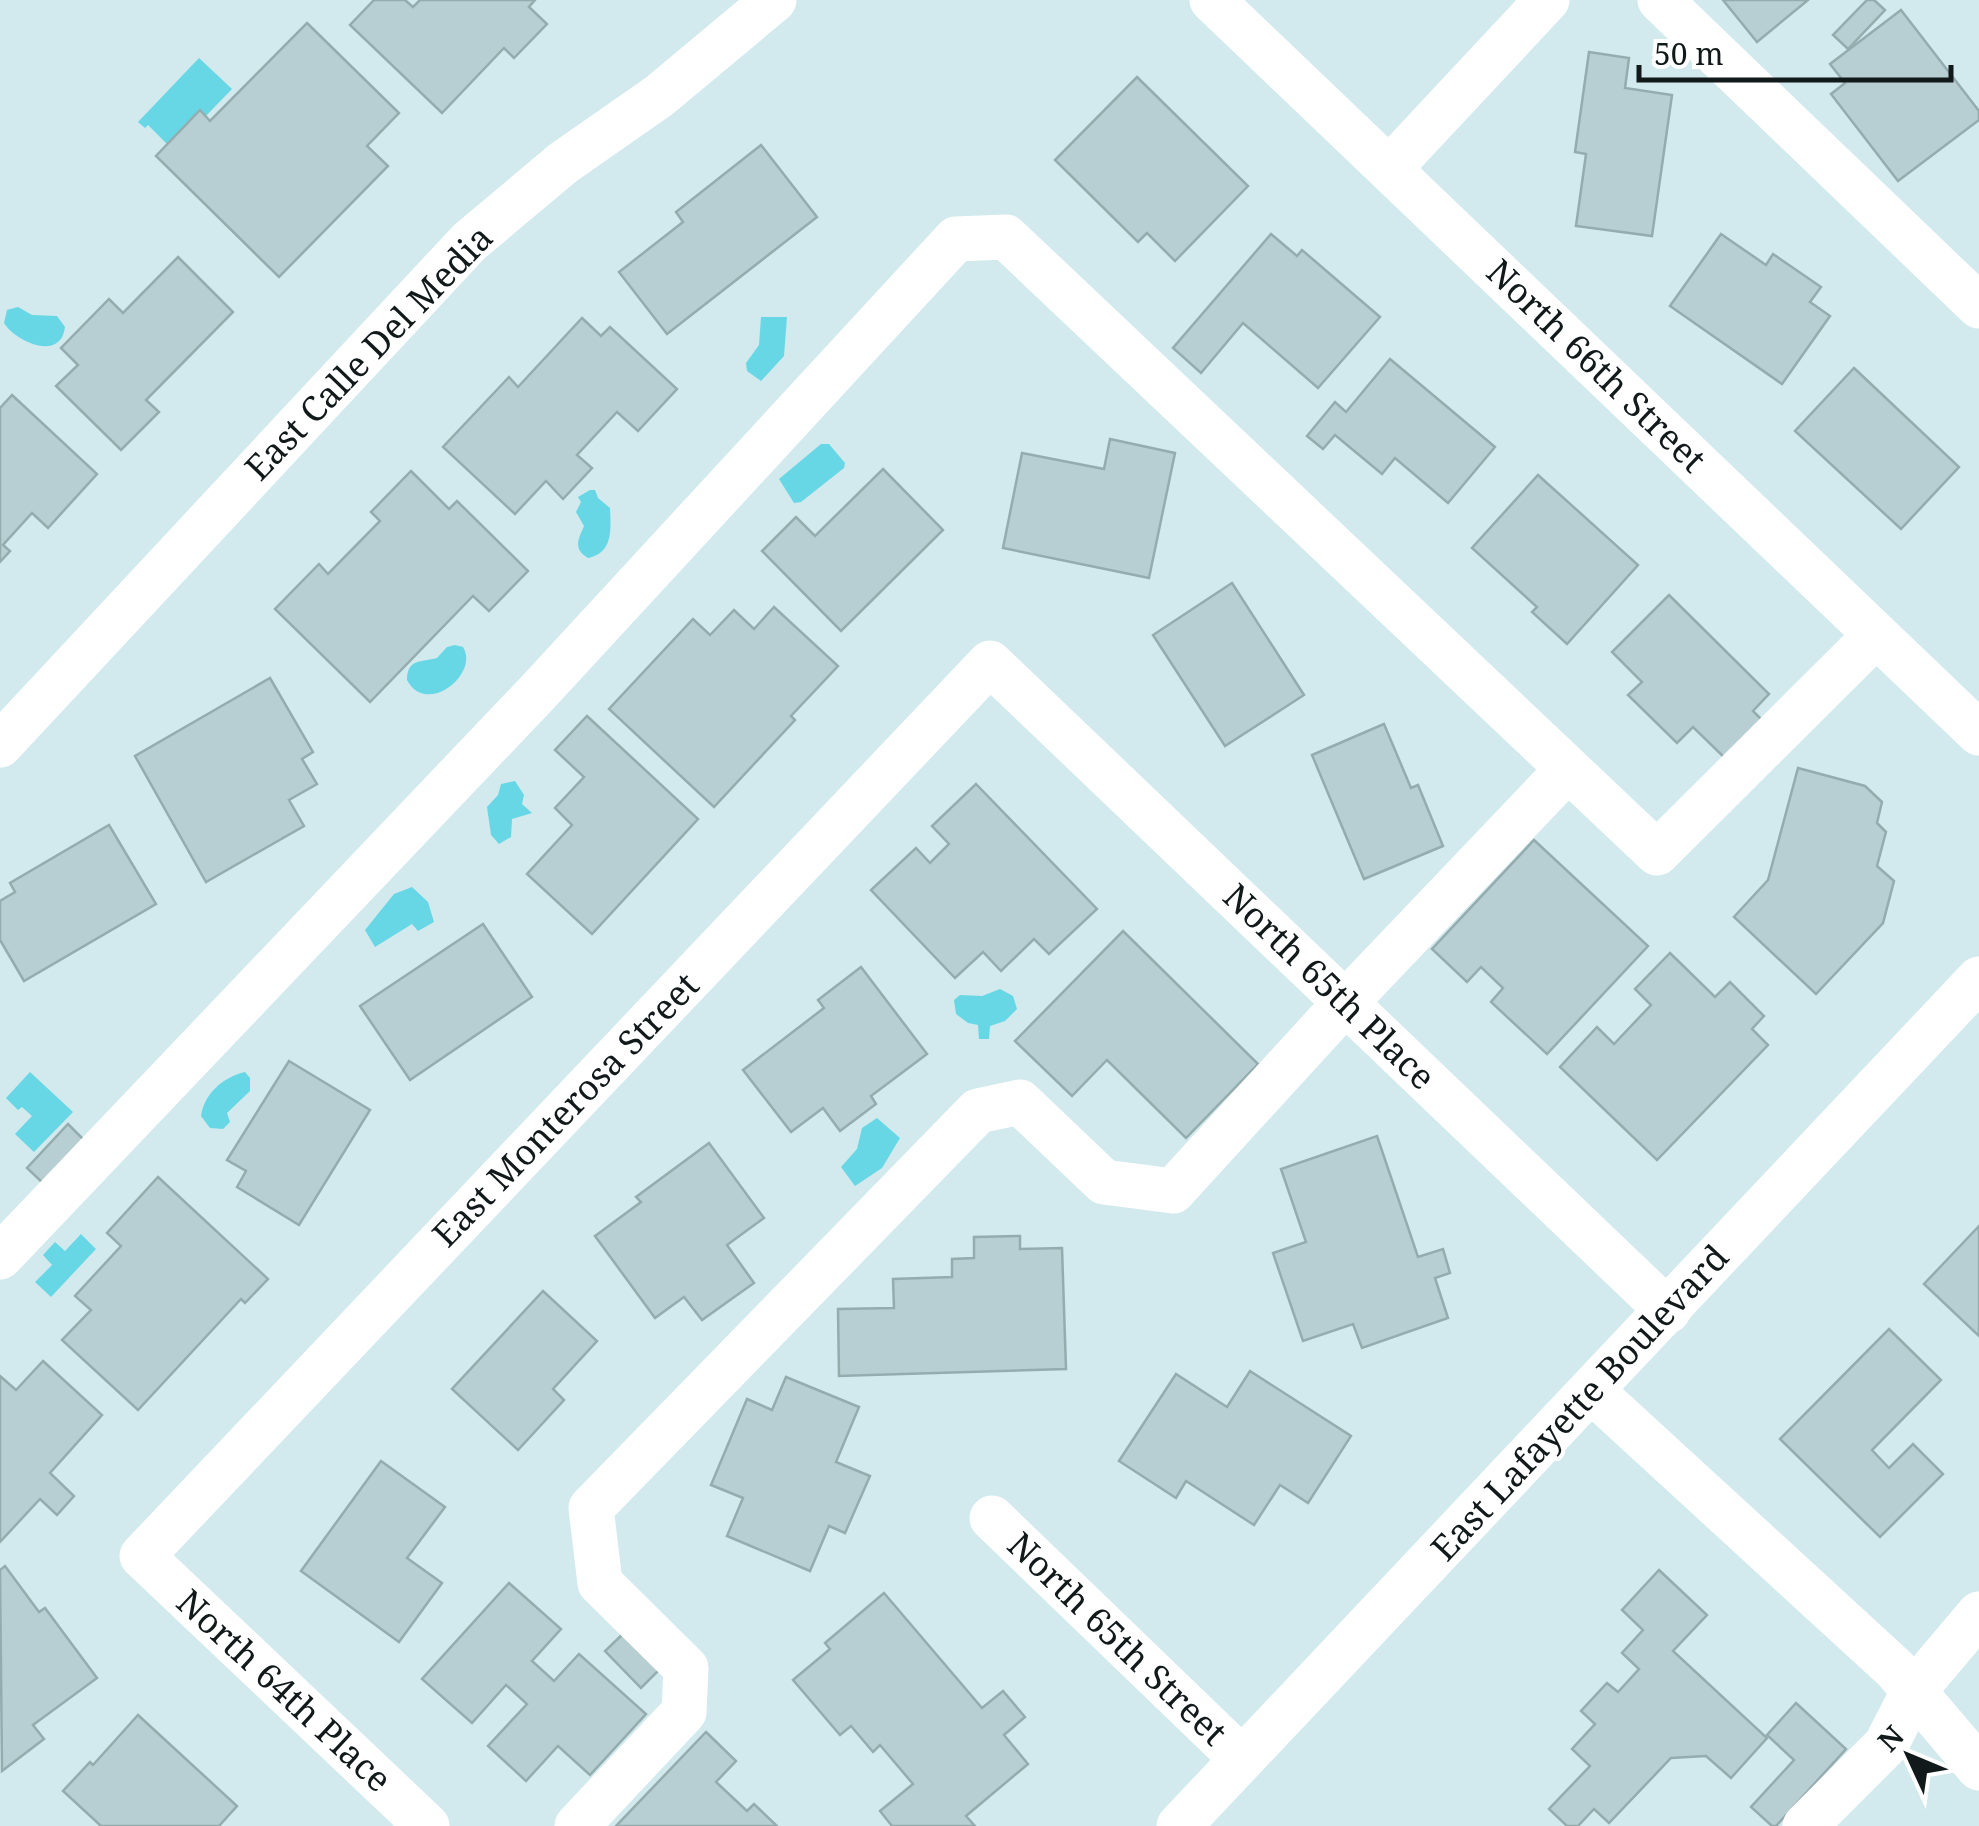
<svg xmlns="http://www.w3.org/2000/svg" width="1979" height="1826" font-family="'Noto Serif',serif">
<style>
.water{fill:#67d7e5}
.building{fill:#b7ced2;stroke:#95acaf;stroke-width:2.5}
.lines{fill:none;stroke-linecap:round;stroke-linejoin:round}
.minor{stroke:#fff;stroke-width:45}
.labels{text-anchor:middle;stroke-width:8;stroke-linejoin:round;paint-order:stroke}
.street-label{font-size:35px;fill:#11191a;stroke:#fff}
</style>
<rect width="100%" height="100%" fill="#d2eaed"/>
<g class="water">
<path d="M 199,58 L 232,89 L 173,150 L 148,125 L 145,128 L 138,122 Z"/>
<path d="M 18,307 L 32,315 L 57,316 L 65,327 C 61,362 16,342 4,323 L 7,310 Z"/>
<path d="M 761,317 L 787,317 L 784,356 L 761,381 L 747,371 L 746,363 L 759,345 Z"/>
<path d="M 821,444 L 829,444 L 845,463 L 844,468 L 801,502 L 794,503 L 779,479 Z"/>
<path d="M 590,490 L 595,490 L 598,498 L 610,508 C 611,530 613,553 588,558 C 573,549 578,540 584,526 L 576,512 L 581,502 L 578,497 Z"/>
<path d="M 455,645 L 463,647 C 480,674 426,717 407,680 C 407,659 421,662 437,658 L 447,647 Z"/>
<path d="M 515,781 L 524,795 L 522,804 L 532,813 L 512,819 L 511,837 L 499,844 L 491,835 L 487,807 L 498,795 L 501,784 Z"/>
<path d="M 412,887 L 428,902 L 434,922 L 418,931 L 412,924 L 375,947 L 365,930 L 394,894 Z"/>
<path d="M 1000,989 L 1013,996 L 1017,1009 L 1005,1021 L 990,1026 L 989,1039 L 979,1039 L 978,1025 L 968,1023 L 956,1014 L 954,1000 L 960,995 L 982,996 Z"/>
<path d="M 30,1072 L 73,1112 L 34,1152 L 15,1134 L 32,1116 L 22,1107 L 18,1110 L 6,1098 Z"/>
<path d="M 245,1072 L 250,1078 L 250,1091 L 227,1113 L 230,1122 L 223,1129 L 210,1128 L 201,1116 C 204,1094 223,1077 245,1072 Z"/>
<path d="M 877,1118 L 900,1138 L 882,1168 L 855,1186 L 841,1167 L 857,1149 L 862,1128 Z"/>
<path d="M 81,1234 L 96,1249 L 51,1297 L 35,1282 L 52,1265 L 43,1255 L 55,1242 L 65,1251 Z"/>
</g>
<g class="building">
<path d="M 374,0 L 405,0 L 413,7 L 420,0 L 535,0 L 529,7 L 547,24 L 514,58 L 504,48 L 442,113 L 350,25 Z"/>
<path d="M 1723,0 L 1808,0 L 1757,42 Z"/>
<path d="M 1867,0 L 1874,0 L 1885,10 L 1848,49 L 1833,35 Z"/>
<path d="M 1901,10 L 1979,111 L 1979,120 L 1898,181 L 1831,94 L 1845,83 L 1830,64 Z"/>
<path d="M 307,23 L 399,113 L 367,146 L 388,166 L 279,277 L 156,156 L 200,110 L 210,121 Z"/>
<path d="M 1589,52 L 1629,58 L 1625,88 L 1672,95 L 1652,236 L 1576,226 L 1586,154 L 1575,152 Z"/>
<path d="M 1137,77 L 1248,186 L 1175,261 L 1147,233 L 1138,242 L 1055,160 Z"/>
<path d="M 761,145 L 817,217 L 667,334 L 619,272 L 683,222 L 676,212 Z"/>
<path d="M 1271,234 L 1297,256 L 1302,250 L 1380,317 L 1318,388 L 1243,323 L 1201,373 L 1173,348 Z"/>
<path d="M 1721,234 L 1766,265 L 1773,254 L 1821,287 L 1810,302 L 1830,316 L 1782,384 L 1670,306 Z"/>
<path d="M 178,257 L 233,312 L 146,400 L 159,412 L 121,450 L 56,386 L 78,365 L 61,348 L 109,299 L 123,313 Z"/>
<path d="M 582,318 L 601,336 L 610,327 L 677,389 L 638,431 L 617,412 L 577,455 L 592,468 L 563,499 L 546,481 L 515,514 L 443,447 L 509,377 L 518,387 Z"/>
<path d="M 1390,359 L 1495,447 L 1448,503 L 1395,458 L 1382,474 L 1335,435 L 1323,449 L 1307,436 L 1335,402 L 1346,412 Z"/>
<path d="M 1854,368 L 1959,467 L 1901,529 L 1795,431 Z"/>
<path d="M 12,395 L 97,474 L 48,528 L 32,513 L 3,545 L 10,551 L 0,562 L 0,408 Z"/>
<path d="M 1110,439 L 1175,453 L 1149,578 L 1003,548 L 1022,453 L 1104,469 Z"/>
<path d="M 883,469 L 943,530 L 841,631 L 762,551 L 796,517 L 815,536 Z"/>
<path d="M 411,471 L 449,509 L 457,501 L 528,571 L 489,611 L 473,596 L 370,702 L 275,609 L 319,564 L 328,574 L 380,521 L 371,512 Z"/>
<path d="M 1538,475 L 1638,565 L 1567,644 L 1532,612 L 1537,607 L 1472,548 Z"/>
<path d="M 1232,583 L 1304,695 L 1225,746 L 1153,635 Z"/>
<path d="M 1669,595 L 1769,694 L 1753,711 L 1769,727 L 1732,765 L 1693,727 L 1677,743 L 1628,695 L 1642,682 L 1612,652 Z"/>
<path d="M 774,607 L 838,666 L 791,716 L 795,720 L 714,807 L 609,709 L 693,619 L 710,635 L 734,610 L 754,629 Z"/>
<path d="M 270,678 L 313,752 L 302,759 L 317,784 L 289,800 L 304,826 L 206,882 L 135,756 Z"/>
<path d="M 587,716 L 698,819 L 592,934 L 527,874 L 572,825 L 555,808 L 584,777 L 555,750 Z"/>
<path d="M 1384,724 L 1411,788 L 1418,785 L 1443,846 L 1364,879 L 1312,755 Z"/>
<path d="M 1798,768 L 1865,786 L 1882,802 L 1877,823 L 1886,832 L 1877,866 L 1894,881 L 1883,923 L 1816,994 L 1734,917 L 1768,880 Z"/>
<path d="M 976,784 L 1097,909 L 1049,954 L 1034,939 L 1001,971 L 983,952 L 955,978 L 871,890 L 916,848 L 930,863 L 949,844 L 932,826 Z"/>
<path d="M 109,825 L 156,904 L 24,981 L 0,940 L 0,901 L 15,892 L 10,883 Z"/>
<path d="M 1534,840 L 1648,946 L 1547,1054 L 1491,1002 L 1503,988 L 1481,967 L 1467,982 L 1432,949 Z"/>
<path d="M 483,924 L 532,997 L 410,1080 L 360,1006 Z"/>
<path d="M 1123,931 L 1258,1064 L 1186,1138 L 1107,1060 L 1072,1096 L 1015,1041 Z"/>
<path d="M 1670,953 L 1715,997 L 1730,982 L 1764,1016 L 1752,1029 L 1768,1045 L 1657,1160 L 1560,1067 L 1597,1027 L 1614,1044 L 1651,1005 L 1635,989 Z"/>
<path d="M 861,967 L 927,1054 L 871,1096 L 876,1104 L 840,1131 L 823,1108 L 791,1132 L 743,1070 L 824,1008 L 818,1000 Z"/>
<path d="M 289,1061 L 370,1110 L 299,1225 L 237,1187 L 246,1171 L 227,1160 Z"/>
<path d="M 68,1124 L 88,1144 L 47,1187 L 27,1168 Z"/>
<path d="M 1377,1136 L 1418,1257 L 1443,1249 L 1450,1273 L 1435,1278 L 1448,1318 L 1362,1348 L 1353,1324 L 1303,1341 L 1273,1253 L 1306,1242 L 1281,1169 Z"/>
<path d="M 709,1143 L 764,1218 L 727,1245 L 754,1283 L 702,1320 L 684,1297 L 655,1318 L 595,1236 L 641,1202 L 636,1197 Z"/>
<path d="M 158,1177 L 268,1279 L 245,1303 L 241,1299 L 138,1410 L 62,1340 L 91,1310 L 75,1296 L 121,1246 L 107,1233 Z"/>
<path d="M 1979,1226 L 1979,1336 L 1924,1284 Z"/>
<path d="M 1020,1236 L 1020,1249 L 1062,1248 L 1066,1369 L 839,1376 L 838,1309 L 894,1308 L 893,1279 L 952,1277 L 952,1259 L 974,1258 L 974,1237 Z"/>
<path d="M 543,1291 L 597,1341 L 553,1389 L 564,1400 L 518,1450 L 452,1389 Z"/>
<path d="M 1889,1329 L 1941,1380 L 1872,1450 L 1889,1468 L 1913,1444 L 1943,1474 L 1880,1537 L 1780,1439 Z"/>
<path d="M 43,1361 L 102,1415 L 50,1473 L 74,1496 L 57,1515 L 40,1499 L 0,1542 L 0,1376 L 16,1390 Z"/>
<path d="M 1250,1371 L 1351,1436 L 1308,1503 L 1280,1485 L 1254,1525 L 1186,1481 L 1176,1498 L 1119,1461 L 1176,1374 L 1227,1407 Z"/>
<path d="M 786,1377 L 859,1407 L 836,1462 L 870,1476 L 845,1533 L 829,1526 L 810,1571 L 727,1536 L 743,1498 L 711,1485 L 747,1399 L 772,1410 Z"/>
<path d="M 381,1461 L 445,1507 L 407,1558 L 442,1583 L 399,1642 L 301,1571 Z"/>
<path d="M 5,1566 L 39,1612 L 45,1608 L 97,1678 L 33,1725 L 44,1739 L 2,1771 L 0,1570 Z"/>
<path d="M 1659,1570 L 1707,1615 L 1673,1651 L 1767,1738 L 1731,1778 L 1706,1756 L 1671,1758 L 1609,1823 L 1594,1809 L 1578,1826 L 1567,1826 L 1549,1809 L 1590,1766 L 1572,1749 L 1595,1724 L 1581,1711 L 1607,1683 L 1618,1692 L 1639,1669 L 1622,1653 L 1643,1630 L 1622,1610 Z"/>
<path d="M 509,1583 L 561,1629 L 532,1661 L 554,1681 L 579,1654 L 646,1714 L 590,1775 L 558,1746 L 526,1781 L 488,1746 L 527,1704 L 506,1685 L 472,1723 L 422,1679 Z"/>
<path d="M 884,1593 L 982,1708 L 1003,1691 L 1025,1717 L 1004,1735 L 1028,1764 L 966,1816 L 975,1826 L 892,1826 L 880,1811 L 913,1784 L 880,1745 L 873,1752 L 851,1726 L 840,1735 L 793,1680 L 830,1649 L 825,1643 Z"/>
<path d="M 627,1630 L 663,1666 L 641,1688 L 605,1651 Z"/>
<path d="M 1796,1703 L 1846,1749 L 1776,1826 L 1772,1826 L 1751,1807 L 1794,1760 L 1767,1735 Z"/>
<path d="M 138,1715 L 237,1806 L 219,1826 L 101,1826 L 63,1791 L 90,1762 L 93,1765 Z"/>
<path d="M 706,1732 L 736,1761 L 716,1782 L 747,1811 L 754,1804 L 777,1826 L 616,1826 Z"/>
</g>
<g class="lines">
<g class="minor">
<path d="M 1212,0 L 1979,733"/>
<path d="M 1660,0 L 1979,306"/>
<path d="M 1389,169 L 1547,0"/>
<path d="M 0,745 L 469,242 L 563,163 L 659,96 L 774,0"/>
<path d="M 0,1257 L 539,691 L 956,239 L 1006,237 L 1657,853 L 1876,635"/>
<path d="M 1592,1391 L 1895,1669 L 1979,1768"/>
<path d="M 992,1518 L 1242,1759"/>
<path d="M 427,1826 L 142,1556 L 990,663 L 1668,1311"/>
<path d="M 577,1826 L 684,1712 L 686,1668 L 600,1583 L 591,1508 L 978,1111 L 1020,1102 L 1104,1182 L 1173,1191 L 1345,1003 L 1567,770"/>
<path d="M 1179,1826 L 1979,979"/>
<path d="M 1805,1826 L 1886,1745 L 1913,1692 L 1979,1614"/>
</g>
</g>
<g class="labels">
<g class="street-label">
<text transform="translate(369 353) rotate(-46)" y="12">East Calle Del Media</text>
<text transform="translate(1596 366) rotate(44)" y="12">North 66th Street</text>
<text transform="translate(1329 987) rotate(44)" y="12">North 65th Place</text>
<text transform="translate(566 1110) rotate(-46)" y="12">East Monterosa Street</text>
<text transform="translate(1580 1403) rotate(-47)" y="12">East Lafayette Boulevard</text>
<text transform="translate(1117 1639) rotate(44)" y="12">North 65th Street</text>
<text transform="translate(284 1691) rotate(43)" y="12">North 64th Place</text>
</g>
</g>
<g transform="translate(1909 1756) rotate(314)" stroke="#ffffff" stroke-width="8" paint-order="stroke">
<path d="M0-8L18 38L0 25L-18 38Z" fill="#11191a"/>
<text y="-15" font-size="28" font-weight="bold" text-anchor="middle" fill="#11191a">N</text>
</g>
<path d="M1639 65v15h312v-15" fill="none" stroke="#11191a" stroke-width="5"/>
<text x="1654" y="65" font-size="30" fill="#11191a" stroke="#ffffff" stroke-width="8" paint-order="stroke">50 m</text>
</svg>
